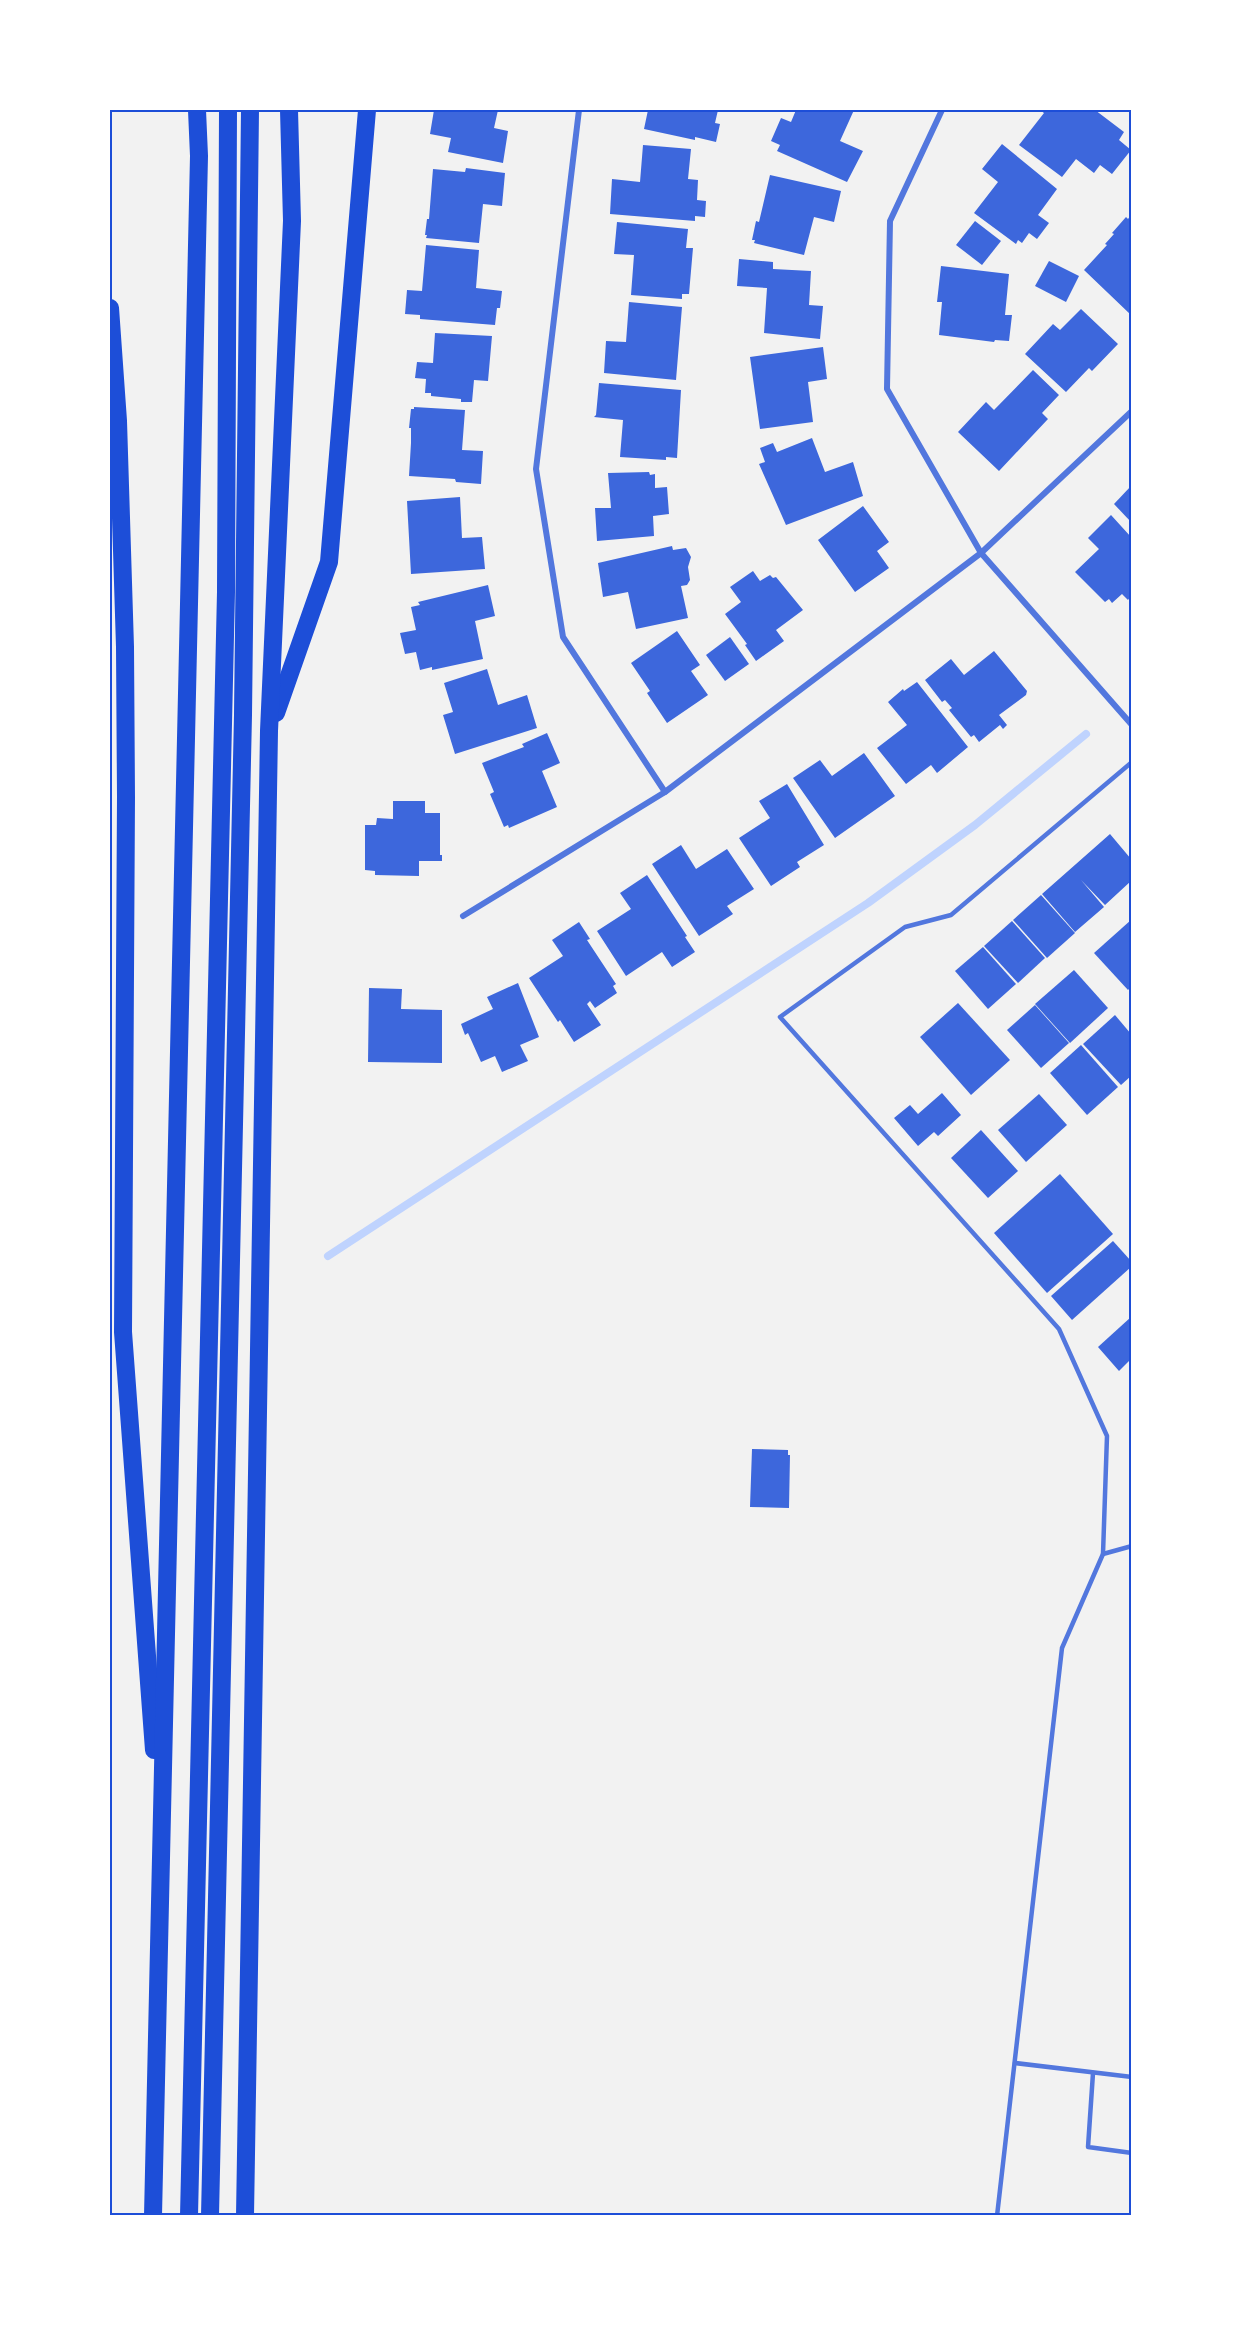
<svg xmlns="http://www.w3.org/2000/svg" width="1241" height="2325" font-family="Jost,sans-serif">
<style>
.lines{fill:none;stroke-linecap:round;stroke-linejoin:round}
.stream{stroke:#bfd3fe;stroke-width:8}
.building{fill:#3d67dc}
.service{stroke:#5277de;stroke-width:4.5}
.minor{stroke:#5277de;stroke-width:6}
.motorway{stroke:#1d4ed8;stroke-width:18}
.neatline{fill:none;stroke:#1d4ed8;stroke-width:2}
</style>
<rect width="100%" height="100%" fill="#f2f2f2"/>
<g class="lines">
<path class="stream" d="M 328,1256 L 868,903 L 975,825 L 1086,734"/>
</g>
<g class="building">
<path d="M 434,110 L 498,110 L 494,128 L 508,131 L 503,163 L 448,152 L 451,138 L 430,134 Z"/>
<path d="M 648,110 L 718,110 L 715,123 L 720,124 L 716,142 L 695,137 L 695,140 L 644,129 Z"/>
<path d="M 796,110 L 854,110 L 840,141 L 863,151 L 847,182 L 777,151 L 780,145 L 771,141 L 781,118 L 791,122 Z"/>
<path d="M 1040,110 L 1095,110 L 1124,132 L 1119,140 L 1131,150 L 1112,174 L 1100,165 L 1094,173 L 1076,159 L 1062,177 L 1019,145 L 1044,113 Z"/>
<path d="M 1002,144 L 1057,189 L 1038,215 L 1049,223 L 1037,239 L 1029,233 L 1022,243 L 1018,240 L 1016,244 L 974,213 L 998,182 L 982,169 Z"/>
<path d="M 643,145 L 691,149 L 688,179 L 698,180 L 697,200 L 706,201 L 705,217 L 695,216 L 695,221 L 610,214 L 612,179 L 640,182 Z"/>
<path d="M 466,168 L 505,173 L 502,206 L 483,204 L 479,243 L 426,238 L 427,235 L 425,235 L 427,219 L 429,219 L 433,169 L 465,172 Z"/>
<path d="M 770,175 L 841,191 L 834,222 L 814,217 L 804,255 L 754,243 L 755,240 L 752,240 L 756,221 L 759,222 Z"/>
<path d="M 1131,215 L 1131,315 L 1084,270 L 1107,245 L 1105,244 L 1114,234 L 1112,233 L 1126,217 L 1128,219 Z"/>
<path d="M 975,221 L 1001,241 L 982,265 L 956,245 Z"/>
<path d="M 617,222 L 688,229 L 686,248 L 693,248 L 689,294 L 682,294 L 682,299 L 631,295 L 634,255 L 614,254 Z"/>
<path d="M 426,245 L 479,250 L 476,288 L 502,291 L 500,308 L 497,308 L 495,325 L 420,319 L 420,315 L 405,314 L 407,290 L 422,291 Z"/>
<path d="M 739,259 L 773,262 L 773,269 L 811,271 L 809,305 L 823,306 L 820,339 L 764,333 L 767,288 L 737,286 Z"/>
<path d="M 1049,261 L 1079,276 L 1066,302 L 1035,286 Z"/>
<path d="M 941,266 L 1009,274 L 1005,315 L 1012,315 L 1009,341 L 995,340 L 994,342 L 939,335 L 942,302 L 937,302 Z"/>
<path d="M 629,302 L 682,307 L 676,380 L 604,373 L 606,341 L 626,342 Z"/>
<path d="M 1081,309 L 1118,344 L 1092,371 L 1089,368 L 1066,392 L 1025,354 L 1053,324 L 1060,330 Z"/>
<path d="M 435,333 L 492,336 L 488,381 L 474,380 L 472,402 L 461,402 L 461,399 L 431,396 L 431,393 L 425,393 L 426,379 L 415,378 L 417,362 L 433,363 Z"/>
<path d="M 823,347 L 827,379 L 808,382 L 813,422 L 760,429 L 750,357 Z"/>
<path d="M 1033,370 L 1059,395 L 1042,413 L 1048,419 L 999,471 L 958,432 L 986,402 L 994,410 Z"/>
<path d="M 599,383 L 681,390 L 677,458 L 666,457 L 666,460 L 620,457 L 623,420 L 594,417 L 596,415 Z"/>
<path d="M 414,407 L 465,410 L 462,450 L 483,451 L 481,484 L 456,482 L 455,479 L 409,476 L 411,443 L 411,428 L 409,428 L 411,409 L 414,409 Z"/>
<path d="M 812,438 L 825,472 L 853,462 L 863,496 L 786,525 L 759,464 L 765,462 L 760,448 L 773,443 L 777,452 Z"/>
<path d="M 649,472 L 650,475 L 655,474 L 655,488 L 667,487 L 669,514 L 653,516 L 654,536 L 597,541 L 595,508 L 611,508 L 608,473 Z"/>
<path d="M 1131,486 L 1131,522 L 1114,504 Z"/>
<path d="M 460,497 L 462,538 L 482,537 L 485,569 L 411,574 L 407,501 Z"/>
<path d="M 863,506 L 889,542 L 877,551 L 889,568 L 855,592 L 818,540 Z"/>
<path d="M 1111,515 L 1131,537 L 1131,596 L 1128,600 L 1122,594 L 1112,603 L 1109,599 L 1105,602 L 1075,572 L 1099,549 L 1088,538 Z"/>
<path d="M 672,546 L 673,550 L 686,548 L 691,557 L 688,567 L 690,580 L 687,585 L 681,586 L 688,618 L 636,629 L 628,592 L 603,597 L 598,563 Z"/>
<path d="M 753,571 L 760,581 L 770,575 L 773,578 L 776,577 L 803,610 L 776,630 L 784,641 L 756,661 L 745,645 L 747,644 L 725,614 L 741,602 L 730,587 Z"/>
<path d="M 488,585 L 495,616 L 475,621 L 483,659 L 432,670 L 432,667 L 420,670 L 416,652 L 405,654 L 400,633 L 416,630 L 411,607 L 420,605 L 418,602 Z"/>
<path d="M 677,631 L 700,665 L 691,671 L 708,695 L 667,723 L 647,693 L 650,691 L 631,663 Z"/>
<path d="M 730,637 L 749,664 L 725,681 L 706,655 Z"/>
<path d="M 994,651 L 1027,691 L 1026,695 L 999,715 L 1007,725 L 1003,729 L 1000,725 L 979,742 L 974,735 L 971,737 L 949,710 L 952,708 L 945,700 L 942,702 L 925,680 L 951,659 L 964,675 Z"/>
<path d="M 487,669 L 498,705 L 527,695 L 537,728 L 455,754 L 443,715 L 453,712 L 444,683 Z"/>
<path d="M 917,682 L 968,747 L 937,773 L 931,765 L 906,784 L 877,748 L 907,725 L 888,702 L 903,689 L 904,691 Z"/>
<path d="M 547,733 L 560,763 L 542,771 L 557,807 L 509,828 L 508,825 L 504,827 L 490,794 L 494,792 L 482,763 L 524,747 L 522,744 Z"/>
<path d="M 864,753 L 895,796 L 835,838 L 793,778 L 820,760 L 832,776 Z"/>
<path d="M 787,784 L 824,845 L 797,862 L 800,867 L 771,886 L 739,838 L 770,818 L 759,801 Z"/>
<path d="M 393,801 L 425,801 L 425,813 L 440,813 L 440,855 L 442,855 L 442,861 L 419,861 L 419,876 L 375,875 L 375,871 L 365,870 L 365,825 L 376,825 L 377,818 L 393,819 Z"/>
<path d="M 1110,834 L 1131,859 L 1131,881 L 1105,905 L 1081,880 L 1104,907 L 1075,932 L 1042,894 Z"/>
<path d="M 681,845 L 696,869 L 727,849 L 754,889 L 727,906 L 733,914 L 699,936 L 652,864 Z"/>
<path d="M 647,875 L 687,936 L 685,937 L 695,952 L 672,967 L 662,952 L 626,976 L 597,931 L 631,909 L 620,893 Z"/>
<path d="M 1041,895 L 1075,933 L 1047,958 L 1013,920 Z"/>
<path d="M 1131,920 L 1131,987 L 1128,990 L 1094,953 Z"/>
<path d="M 1012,921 L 1045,958 L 1018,983 L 984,946 Z"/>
<path d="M 579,922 L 590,939 L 587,940 L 616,984 L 613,986 L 617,993 L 595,1008 L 590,1001 L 587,1004 L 601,1025 L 574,1042 L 560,1020 L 558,1022 L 529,978 L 563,956 L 552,940 Z"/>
<path d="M 983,947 L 1016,984 L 988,1009 L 955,971 Z"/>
<path d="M 1074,970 L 1108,1008 L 1070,1043 L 1035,1004 Z"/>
<path d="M 518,983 L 539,1037 L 520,1045 L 528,1061 L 502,1072 L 495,1056 L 481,1062 L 468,1033 L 465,1035 L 461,1024 L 493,1009 L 487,997 Z"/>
<path d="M 369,988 L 402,989 L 401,1009 L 442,1010 L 442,1063 L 368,1062 Z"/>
<path d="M 958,1003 L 1010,1060 L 971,1095 L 920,1037 Z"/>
<path d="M 1035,1005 L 1069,1043 L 1041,1068 L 1007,1030 Z"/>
<path d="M 1115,1015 L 1131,1034 L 1131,1076 L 1121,1085 L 1083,1044 Z"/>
<path d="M 1081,1045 L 1118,1087 L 1087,1115 L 1050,1073 Z"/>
<path d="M 942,1093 L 961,1115 L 938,1136 L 934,1132 L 918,1146 L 894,1118 L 910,1105 L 918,1114 Z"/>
<path d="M 1039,1094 L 1067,1125 L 1026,1162 L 998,1130 Z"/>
<path d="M 981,1130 L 1018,1171 L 988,1198 L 951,1158 Z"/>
<path d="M 1060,1174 L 1113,1234 L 1047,1293 L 994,1233 Z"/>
<path d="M 1113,1241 L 1131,1261 L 1131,1267 L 1072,1320 L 1051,1296 Z"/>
<path d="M 1131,1317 L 1131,1359 L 1119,1371 L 1098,1347 Z"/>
<path d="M 752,1449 L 788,1450 L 788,1455 L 790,1455 L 789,1508 L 750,1507 Z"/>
</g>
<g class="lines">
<g class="service">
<path d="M 1103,1554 L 1132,1546"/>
<path d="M 1015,2063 L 1132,2077"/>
<path d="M 1093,2073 L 1088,2147 L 1132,2153"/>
<path d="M 997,2216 L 1062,1648 L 1103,1554 L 1107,1436 L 1059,1329 L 780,1017 L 905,927 L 951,915 L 1132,762"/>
</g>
<g class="minor">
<path d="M 579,110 L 536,469 L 563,637 L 665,792"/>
<path d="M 942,110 L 890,221 L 887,389 L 981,553 L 1132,725"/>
<path d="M 463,916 L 665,792 L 981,553 L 1132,411"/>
</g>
<g class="motorway">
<path d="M 110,308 L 118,421 L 125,647 L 126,797 L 123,1332 L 154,1750"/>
<path d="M 276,713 L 329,562 L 367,110"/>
<path d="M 153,2216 L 199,156 L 197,110"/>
<path d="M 189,2216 L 226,592 L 228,110"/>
<path d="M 210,2216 L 243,715 L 250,110"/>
<path d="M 245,2216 L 269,731 L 292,221 L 289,110"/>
</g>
</g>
<rect width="1241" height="2325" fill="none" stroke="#ffffff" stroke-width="222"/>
<rect x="111" y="111" width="1019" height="2103" class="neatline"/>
</svg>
